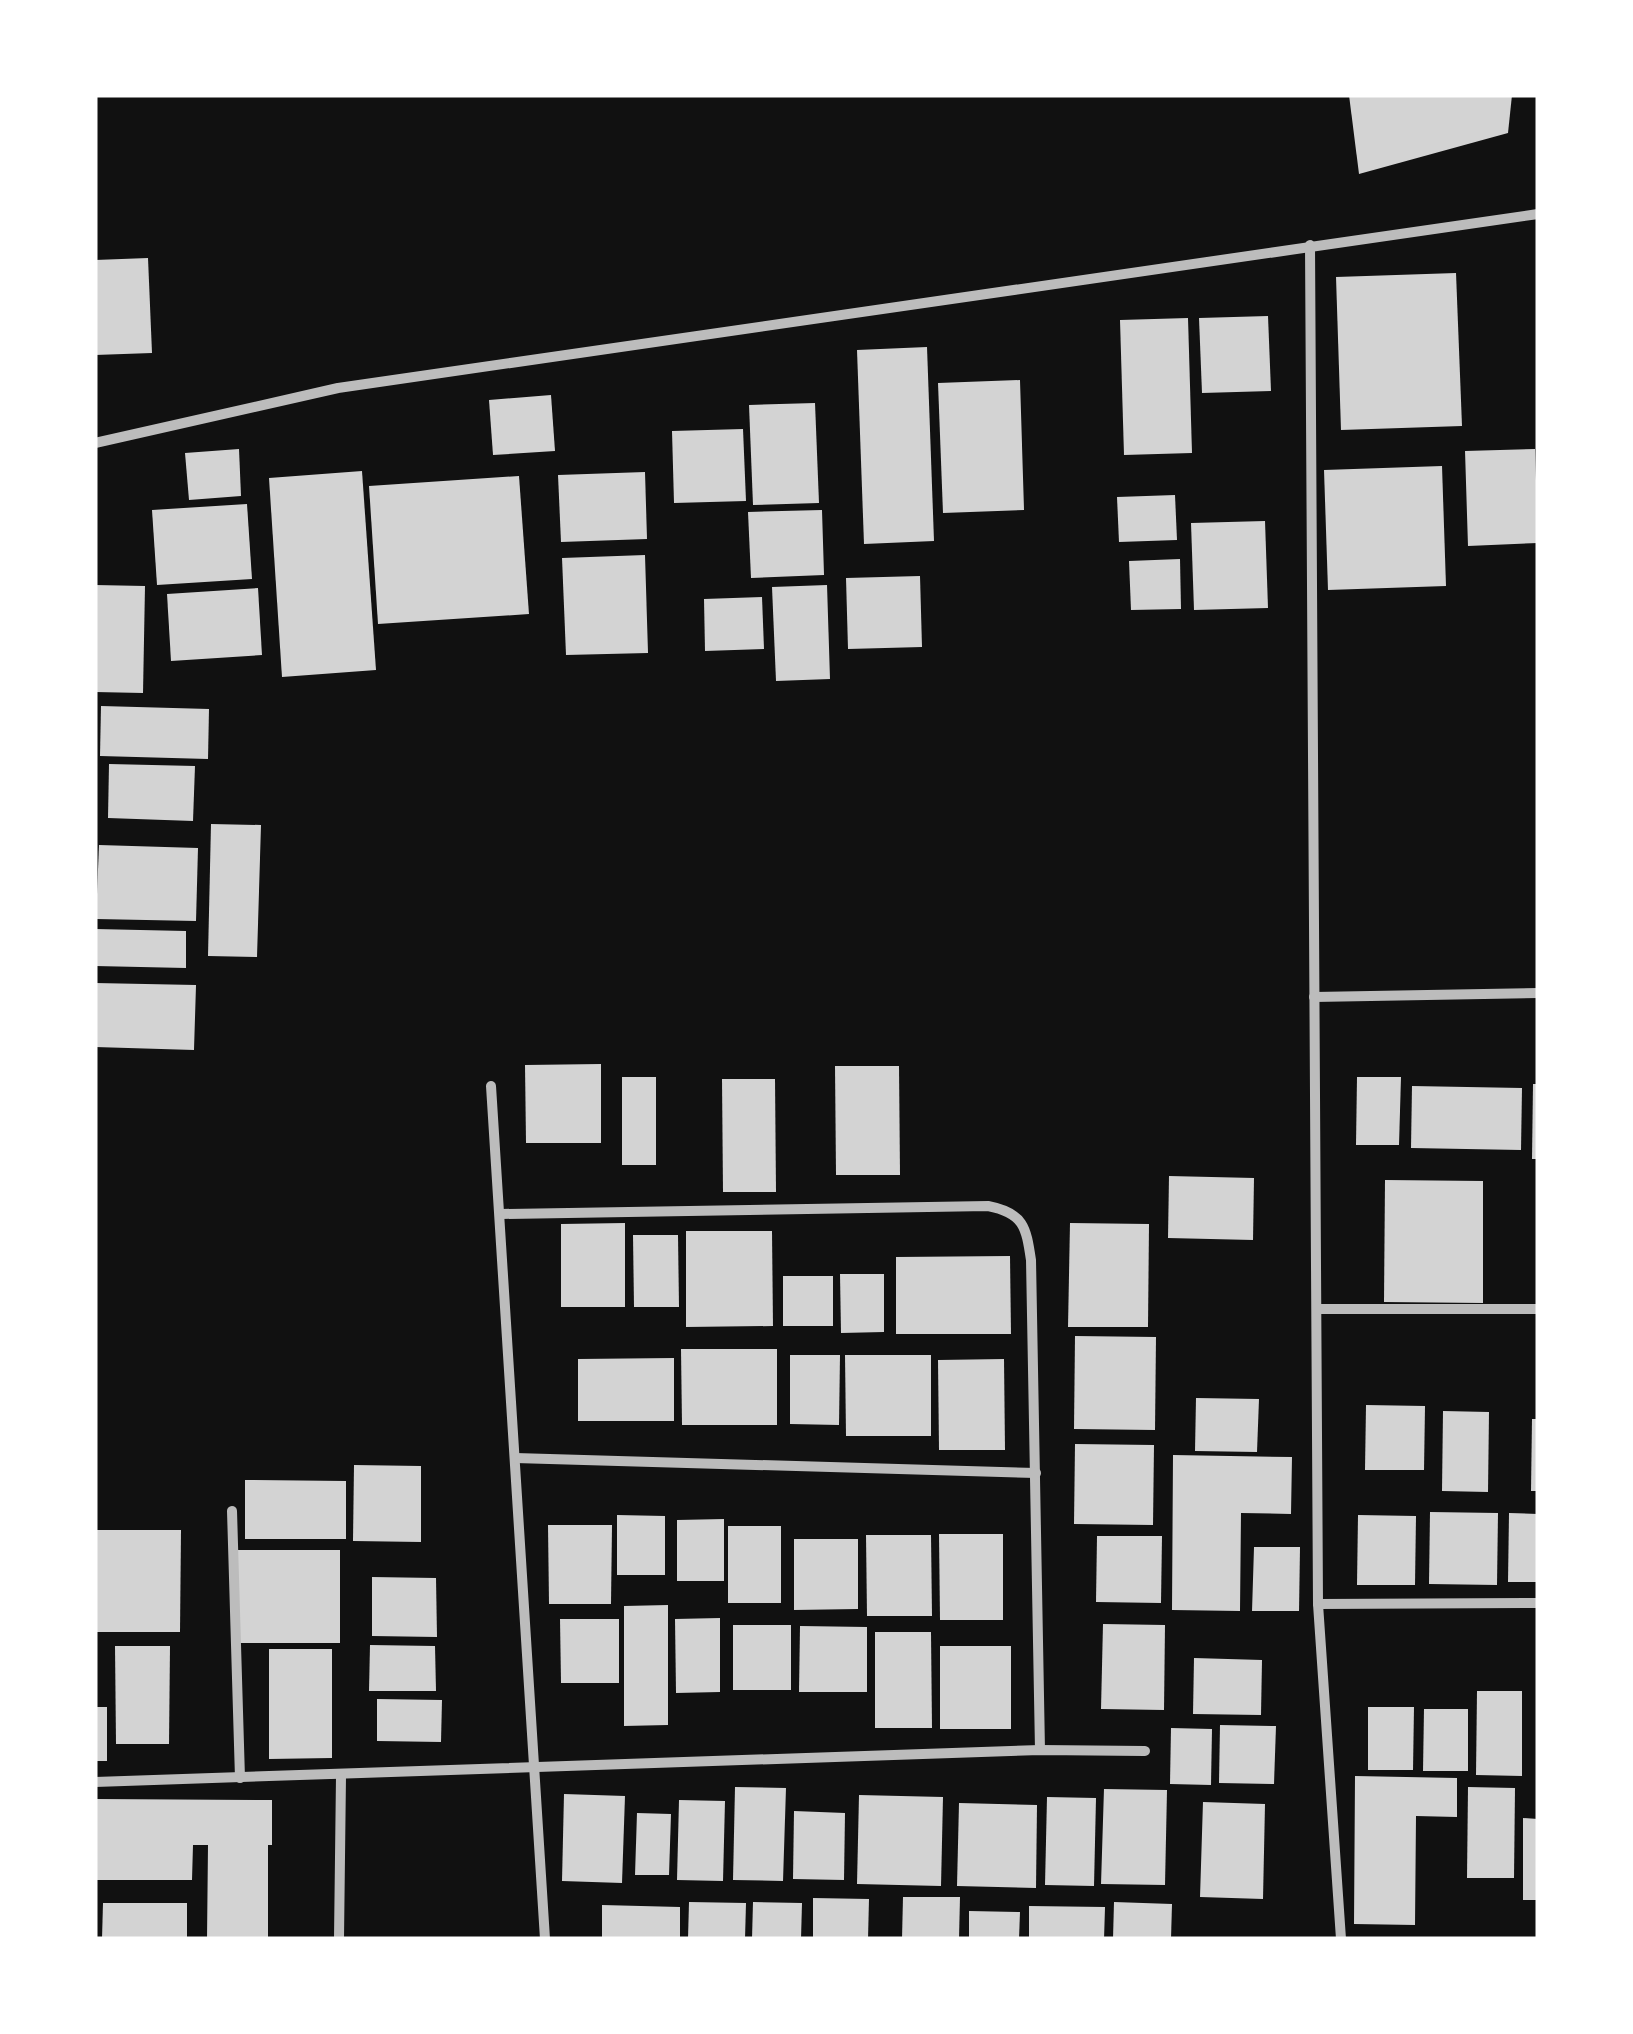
<svg xmlns="http://www.w3.org/2000/svg" width="1633" height="2034" font-family="Quicksand,sans-serif">
<style>
.building{fill:#d3d3d3}
.lines{fill:none;stroke-linecap:round;stroke-linejoin:round}
.minor{stroke:#bcbcbc;stroke-width:10}
</style>
<rect width="100%" height="100%" fill="#111"/>
<g class="building">
<path d="M 1349,95 L 1512,95 L 1508,133 L 1359,174 Z"/>
<path d="M 148,258 L 152,353 L 95,355 L 95,260 Z"/>
<path d="M 1456,273 L 1462,426 L 1341,430 L 1336,277 Z"/>
<path d="M 1268,316 L 1271,391 L 1202,393 L 1199,318 Z"/>
<path d="M 1188,318 L 1192,453 L 1124,455 L 1120,320 Z"/>
<path d="M 927,347 L 934,541 L 864,544 L 857,350 Z"/>
<path d="M 1020,380 L 1024,510 L 943,513 L 938,383 Z"/>
<path d="M 551,395 L 555,451 L 493,455 L 489,400 Z"/>
<path d="M 815,403 L 819,503 L 753,505 L 749,405 Z"/>
<path d="M 743,429 L 746,501 L 674,503 L 672,431 Z"/>
<path d="M 239,449 L 241,496 L 189,500 L 185,453 Z"/>
<path d="M 1535,449 L 1538,543 L 1468,546 L 1465,451 Z"/>
<path d="M 1442,466 L 1446,586 L 1328,590 L 1324,470 Z"/>
<path d="M 362,471 L 376,670 L 282,677 L 269,478 Z"/>
<path d="M 645,472 L 647,539 L 561,542 L 558,475 Z"/>
<path d="M 519,476 L 529,614 L 378,624 L 369,486 Z"/>
<path d="M 1175,495 L 1177,540 L 1119,542 L 1117,497 Z"/>
<path d="M 247,504 L 252,579 L 157,585 L 152,510 Z"/>
<path d="M 822,510 L 824,575 L 751,578 L 748,512 Z"/>
<path d="M 1265,521 L 1268,608 L 1194,610 L 1191,523 Z"/>
<path d="M 645,555 L 648,653 L 566,655 L 562,558 Z"/>
<path d="M 1180,559 L 1181,609 L 1131,610 L 1129,561 Z"/>
<path d="M 920,576 L 922,647 L 848,649 L 846,578 Z"/>
<path d="M 95,585 L 145,586 L 143,693 L 95,692 Z"/>
<path d="M 827,585 L 830,679 L 776,681 L 772,587 Z"/>
<path d="M 258,588 L 262,655 L 171,661 L 167,594 Z"/>
<path d="M 762,597 L 764,649 L 705,651 L 704,599 Z"/>
<path d="M 101,706 L 209,709 L 208,759 L 100,756 Z"/>
<path d="M 109,764 L 195,766 L 193,821 L 108,818 Z"/>
<path d="M 211,824 L 261,825 L 257,957 L 208,956 Z"/>
<path d="M 99,845 L 198,848 L 196,921 L 96,919 Z"/>
<path d="M 95,929 L 186,931 L 186,968 L 95,966 Z"/>
<path d="M 95,983 L 196,985 L 194,1050 L 95,1047 Z"/>
<path d="M 601,1064 L 601,1143 L 526,1143 L 525,1065 Z"/>
<path d="M 835,1066 L 899,1066 L 900,1175 L 836,1175 Z"/>
<rect x="622" y="1077" width="34" height="88"/>
<path d="M 1357,1077 L 1401,1077 L 1399,1145 L 1356,1145 Z"/>
<path d="M 722,1079 L 775,1079 L 776,1192 L 723,1192 Z"/>
<path d="M 1533,1084 L 1538,1084 L 1538,1159 L 1532,1159 Z"/>
<path d="M 1412,1086 L 1522,1088 L 1521,1150 L 1411,1148 Z"/>
<path d="M 1169,1176 L 1254,1178 L 1253,1240 L 1168,1238 Z"/>
<path d="M 1385,1180 L 1483,1181 L 1483,1303 L 1384,1302 Z"/>
<path d="M 625,1223 L 625,1307 L 561,1307 L 561,1224 Z"/>
<path d="M 1070,1223 L 1149,1224 L 1148,1327 L 1068,1327 Z"/>
<path d="M 686,1231 L 772,1231 L 773,1326 L 686,1327 Z"/>
<path d="M 633,1235 L 678,1235 L 679,1307 L 634,1307 Z"/>
<path d="M 1010,1256 L 1011,1334 L 896,1334 L 896,1257 Z"/>
<path d="M 840,1274 L 884,1274 L 884,1332 L 841,1333 Z"/>
<rect x="783" y="1276" width="50" height="50"/>
<path d="M 1075,1336 L 1156,1337 L 1155,1430 L 1074,1429 Z"/>
<path d="M 681,1349 L 777,1349 L 777,1425 L 682,1425 Z"/>
<path d="M 790,1355 L 840,1355 L 839,1425 L 790,1424 Z"/>
<path d="M 845,1355 L 931,1355 L 931,1436 L 846,1436 Z"/>
<path d="M 674,1358 L 674,1421 L 578,1421 L 578,1359 Z"/>
<path d="M 1004,1359 L 1005,1450 L 939,1450 L 938,1360 Z"/>
<path d="M 1196,1398 L 1259,1399 L 1257,1452 L 1195,1451 Z"/>
<path d="M 1366,1405 L 1425,1406 L 1424,1470 L 1365,1470 Z"/>
<path d="M 1443,1411 L 1489,1412 L 1488,1492 L 1442,1491 Z"/>
<path d="M 1532,1419 L 1538,1419 L 1538,1491 L 1531,1491 Z"/>
<path d="M 1075,1444 L 1154,1445 L 1153,1525 L 1074,1524 Z"/>
<path d="M 1173,1455 L 1292,1457 L 1291,1514 L 1241,1513 L 1240,1611 L 1172,1610 Z"/>
<path d="M 354,1465 L 421,1466 L 421,1542 L 353,1541 Z"/>
<path d="M 245,1480 L 346,1481 L 346,1539 L 245,1539 Z"/>
<path d="M 1430,1512 L 1498,1513 L 1497,1585 L 1429,1584 Z"/>
<path d="M 1509,1513 L 1538,1514 L 1538,1582 L 1508,1582 Z"/>
<path d="M 617,1515 L 665,1516 L 665,1575 L 617,1575 Z"/>
<path d="M 1358,1515 L 1416,1516 L 1415,1585 L 1357,1585 Z"/>
<path d="M 724,1519 L 724,1581 L 677,1581 L 677,1520 Z"/>
<path d="M 548,1525 L 612,1525 L 611,1604 L 549,1604 Z"/>
<rect x="728" y="1526" width="53" height="77"/>
<path d="M 95,1530 L 181,1530 L 180,1632 L 95,1632 Z"/>
<path d="M 939,1534 L 1003,1534 L 1003,1620 L 940,1620 Z"/>
<path d="M 866,1535 L 931,1535 L 932,1616 L 867,1616 Z"/>
<path d="M 1097,1536 L 1162,1536 L 1161,1603 L 1096,1602 Z"/>
<path d="M 794,1539 L 858,1539 L 858,1609 L 794,1610 Z"/>
<path d="M 1254,1547 L 1300,1547 L 1299,1611 L 1252,1611 Z"/>
<rect x="236" y="1550" width="104" height="93"/>
<path d="M 372,1577 L 436,1578 L 437,1637 L 372,1636 Z"/>
<path d="M 668,1605 L 668,1725 L 624,1726 L 624,1606 Z"/>
<path d="M 720,1618 L 720,1692 L 676,1693 L 675,1619 Z"/>
<path d="M 560,1619 L 619,1619 L 619,1683 L 561,1683 Z"/>
<path d="M 1103,1624 L 1165,1625 L 1164,1710 L 1101,1709 Z"/>
<rect x="733" y="1625" width="58" height="65"/>
<path d="M 800,1626 L 867,1627 L 867,1692 L 799,1692 Z"/>
<path d="M 875,1632 L 931,1632 L 932,1728 L 875,1728 Z"/>
<path d="M 370,1645 L 435,1646 L 436,1691 L 369,1691 Z"/>
<path d="M 115,1646 L 170,1646 L 169,1744 L 116,1744 Z"/>
<rect x="940" y="1646" width="71" height="83"/>
<path d="M 269,1649 L 332,1649 L 332,1758 L 269,1759 Z"/>
<path d="M 1194,1658 L 1262,1660 L 1261,1715 L 1193,1714 Z"/>
<path d="M 1477,1691 L 1522,1691 L 1522,1776 L 1476,1775 Z"/>
<path d="M 377,1699 L 442,1700 L 441,1742 L 377,1741 Z"/>
<rect x="95" y="1707" width="12" height="54"/>
<path d="M 1368,1707 L 1414,1707 L 1413,1770 L 1368,1770 Z"/>
<path d="M 1424,1709 L 1468,1709 L 1468,1771 L 1423,1771 Z"/>
<path d="M 1220,1725 L 1276,1726 L 1274,1784 L 1219,1783 Z"/>
<path d="M 1171,1728 L 1212,1729 L 1211,1785 L 1170,1784 Z"/>
<path d="M 1355,1776 L 1457,1778 L 1457,1817 L 1416,1816 L 1415,1925 L 1354,1924 Z"/>
<path d="M 735,1787 L 786,1788 L 783,1881 L 733,1880 Z"/>
<path d="M 1468,1787 L 1515,1788 L 1514,1878 L 1467,1878 Z"/>
<path d="M 1104,1789 L 1167,1790 L 1165,1885 L 1101,1884 Z"/>
<path d="M 564,1794 L 625,1796 L 622,1883 L 562,1881 Z"/>
<path d="M 859,1795 L 943,1797 L 941,1886 L 857,1884 Z"/>
<path d="M 1047,1797 L 1096,1798 L 1094,1886 L 1045,1885 Z"/>
<path d="M 95,1799 L 272,1800 L 272,1845 L 268,1845 L 268,1939 L 207,1939 L 208,1845 L 193,1845 L 192,1880 L 95,1880 Z"/>
<path d="M 679,1800 L 725,1801 L 723,1881 L 677,1880 Z"/>
<path d="M 1203,1802 L 1265,1804 L 1263,1899 L 1200,1897 Z"/>
<path d="M 959,1803 L 1037,1805 L 1036,1888 L 957,1886 Z"/>
<path d="M 794,1811 L 845,1813 L 844,1880 L 793,1879 Z"/>
<path d="M 637,1813 L 671,1814 L 669,1875 L 635,1875 Z"/>
<path d="M 1523,1818 L 1538,1819 L 1538,1900 L 1523,1900 Z"/>
<path d="M 903,1897 L 960,1897 L 959,1939 L 902,1939 Z"/>
<path d="M 813,1898 L 869,1899 L 868,1939 L 813,1939 Z"/>
<path d="M 689,1902 L 746,1903 L 745,1939 L 688,1939 Z"/>
<path d="M 753,1902 L 802,1903 L 801,1939 L 752,1939 Z"/>
<path d="M 1114,1902 L 1172,1904 L 1171,1939 L 1113,1939 Z"/>
<path d="M 103,1903 L 187,1903 L 187,1939 L 102,1939 Z"/>
<path d="M 602,1905 L 680,1907 L 680,1939 L 602,1939 Z"/>
<path d="M 1029,1906 L 1105,1907 L 1104,1939 L 1029,1939 Z"/>
<path d="M 969,1911 L 1020,1912 L 1019,1939 L 969,1939 Z"/>
</g>
<g class="lines">
<g class="minor">
<path d="M 1310,245 L 1318,1604 L 1341,1939"/>
<path d="M 95,443 L 338,388 L 1538,214"/>
<path d="M 1314,997 L 1538,993"/>
<path d="M 491,1086 L 545,1939"/>
<path d="M 502,1214 L 988,1206 C 1024,1213 1026,1227 1031,1260 L 1040,1750"/>
<path d="M 1317,1309 L 1538,1309"/>
<path d="M 515,1458 L 1036,1473"/>
<path d="M 232,1511 L 240,1778"/>
<path d="M 1318,1604 L 1538,1603"/>
<path d="M 95,1782 L 1040,1750 L 1145,1751"/>
<path d="M 339,1939 L 341,1776"/>
</g>
</g>
<rect width="1633" height="2034" fill="none" stroke="#ffffff" stroke-width="195"/>
</svg>
